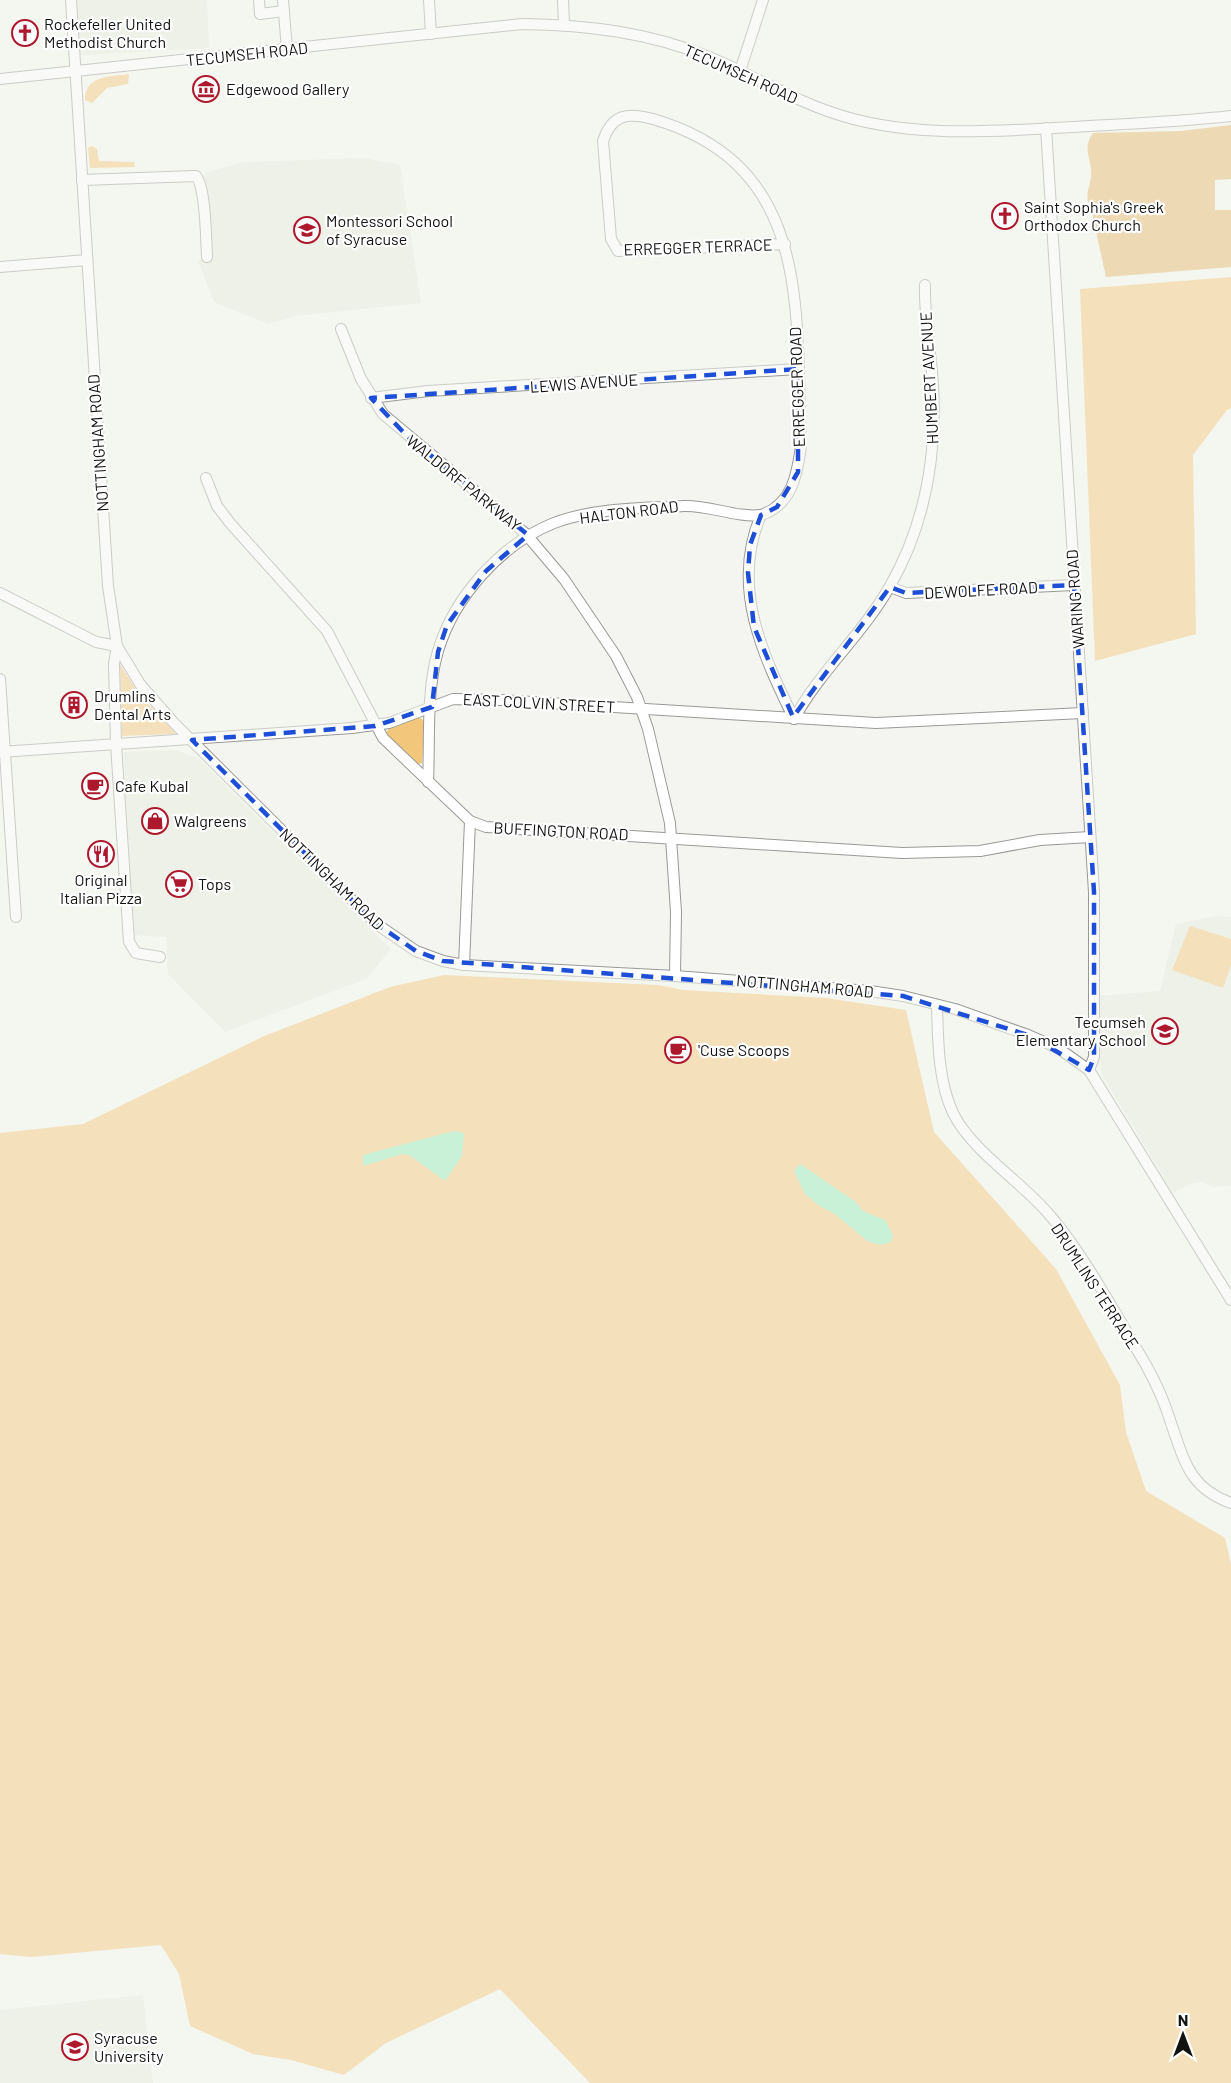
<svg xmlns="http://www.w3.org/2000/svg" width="1231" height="2083" font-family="Barlow,sans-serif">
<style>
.built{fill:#e7eade}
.green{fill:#f3c77b}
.forest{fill:#e4b76a}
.water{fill:#95ecbb}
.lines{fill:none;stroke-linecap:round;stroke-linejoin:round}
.minor-casing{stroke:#999a96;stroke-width:12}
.minor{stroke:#fff;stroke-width:10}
.marked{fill:none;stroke:#1d4ed8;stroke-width:4.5;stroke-dasharray:12 8;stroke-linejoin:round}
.labels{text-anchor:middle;stroke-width:4.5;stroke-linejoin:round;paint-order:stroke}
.poi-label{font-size:16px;fill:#121211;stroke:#fff;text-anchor:start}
.street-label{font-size:16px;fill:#121211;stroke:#fff}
</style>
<rect width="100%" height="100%" fill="#f4f5f0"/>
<g class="built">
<path d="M 76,0 L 207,0 L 209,48 L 80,55 Z"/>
<path d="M 364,158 L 400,165 L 421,303 L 295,316 L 268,324 L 214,302 L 198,261 L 202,258 L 205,173 L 244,162 Z"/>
<path d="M 176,750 L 199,759 L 391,949 L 366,979 L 225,1032 L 168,974 L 166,937 L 133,935 L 124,752 Z"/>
<path d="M 1216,916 L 1231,917 L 1231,1185 L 1214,1187 L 1202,1182 L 1190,1184 L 1173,1193 L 1101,1073 L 1098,996 L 1160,991 L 1176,924 Z"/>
<path d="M 143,1995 L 153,2083 L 0,2083 L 0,2010 Z"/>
</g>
<g class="green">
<path d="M 129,74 L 128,84 L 107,88 L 92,103 L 85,100 C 85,75 110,77 129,74 Z"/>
<path d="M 92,146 L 97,149 L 99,161 L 134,162 L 135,167 L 90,168 L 88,148 Z"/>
<path d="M 1231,277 L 1231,408 L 1227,410 L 1193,455 L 1196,634 L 1095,661 L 1080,289 Z"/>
<path d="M 120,664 L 138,693 L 176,734 L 122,736 Z"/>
<path d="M 418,717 L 425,721 L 422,763 L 417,765 L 386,733 L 390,727 Z"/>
<path d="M 1190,926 L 1231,939 L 1231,965 L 1223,988 L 1172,970 Z"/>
<path d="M 444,975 L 658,985 L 683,990 L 826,998 L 906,1010 L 934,1132 L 1056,1269 L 1120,1385 L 1126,1432 L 1146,1491 L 1225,1538 L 1231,1565 L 1231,2083 L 590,2083 L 500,1989 L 386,2043 L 344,2075 L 291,2060 L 253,2054 L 190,2026 L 179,1974 L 161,1945 L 31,1957 L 0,1954 L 0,1133 L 83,1124 L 262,1037 L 390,987 Z"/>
</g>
<path class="forest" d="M 1231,125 L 1231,179 L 1215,180 L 1215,210 L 1231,210 L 1231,267 L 1106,277 L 1092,213 L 1093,206 L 1088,202 C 1086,191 1090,187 1091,177 C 1093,160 1081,149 1093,133 L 1181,131 Z"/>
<g class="water">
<path d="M 454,1131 L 464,1133 L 462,1156 L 445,1181 L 409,1155 L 402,1154 L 363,1166 L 363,1155 Z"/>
<path d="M 800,1164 L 856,1202 L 863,1211 L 885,1220 L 893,1235 L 891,1242 L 880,1245 L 867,1241 L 835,1214 L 821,1207 L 805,1194 L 794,1171 Z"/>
</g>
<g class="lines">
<defs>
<g id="minor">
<path d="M 71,0 L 108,586 L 117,646 L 140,684 L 174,723 L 375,923 L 416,951 L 443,961 L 464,965 L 675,976 L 870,991 L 903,996 L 955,1009 L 1028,1035 L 1058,1048 L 1089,1070 L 1231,1300"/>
<path d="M 259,0 L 260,14 L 284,11"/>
<path d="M 283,0 L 287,50"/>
<path d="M 429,0 L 431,34"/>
<path d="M 563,0 L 564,24"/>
<path d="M 740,71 L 763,0"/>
<path d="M 0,79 L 522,24 C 587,25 648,32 709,57 C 755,76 797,103 846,117 C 919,138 998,131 1072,127 C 1125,124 1178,122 1231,116"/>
<path d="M 1046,128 L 1094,892 L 1094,1057 L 1089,1070"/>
<path d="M 82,180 L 196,176 C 206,188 206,240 207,257"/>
<path d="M 785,244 L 618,251 L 611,239 L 603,141 C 612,114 628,112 653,119 C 814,166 795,311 801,446 C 797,475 792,505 761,515 C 730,587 763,655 794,719"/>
<path d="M 0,267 L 87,260"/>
<path d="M 341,329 L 361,379 L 383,414 L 525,533 L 564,579 L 616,656 L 637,697 L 648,729 L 670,823 L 676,912 L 675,976"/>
<path d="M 371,398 L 428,391 L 798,369"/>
<path d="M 206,478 L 217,506 L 230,523 L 327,631 L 383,738 L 470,821 L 486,827 L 902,853 L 980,851 L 1040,840 L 1090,837"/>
<path d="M 890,587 L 906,593 L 1074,585"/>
<path d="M 0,593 L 96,642 L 117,646 L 114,664 L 116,744 L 129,942 L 136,953 L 160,957"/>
<path d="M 0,679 L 16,917"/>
<path d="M 794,719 C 820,671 863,634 890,586 C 926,523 937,456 933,385 C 931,351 924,318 925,285"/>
<path d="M 0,752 L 352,728 L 389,723 L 453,699 L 500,700 L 876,723 L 1083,713"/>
<path d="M 428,782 C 430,740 426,692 438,651 C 454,597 501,544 554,523 C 593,508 643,508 684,506 C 710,505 736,518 761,515"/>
<path d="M 464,965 L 470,821"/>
<path d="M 937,1005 C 938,1040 938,1081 953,1113 C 971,1150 1019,1180 1047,1212 C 1082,1251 1118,1318 1146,1365 C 1156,1383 1165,1403 1171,1423 C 1184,1460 1189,1488 1231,1503"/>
</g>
</defs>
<use href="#minor" class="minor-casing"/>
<use href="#minor" class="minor"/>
</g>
<path d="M0 0H1231V2083H0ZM 798,369 L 798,472 L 777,507 L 761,515 L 750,545 L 748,573 L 754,627 L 793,717 L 890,587 L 906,593 L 1074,585 L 1094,892 L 1094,1057 L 1089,1070 L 1028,1035 L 903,996 L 443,961 L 416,951 L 375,923 L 192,740 L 375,726 L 432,707 L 438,652 L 447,625 L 486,571 L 528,535 L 407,436 L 371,398 Z" fill="#f4f5f0" fill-opacity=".55" fill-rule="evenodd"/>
<path class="marked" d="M 798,369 L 798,472 L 777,507 L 761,515 L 750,545 L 748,573 L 754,627 L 793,717 L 890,587 L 906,593 L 1074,585 L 1094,892 L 1094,1057 L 1089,1070 L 1028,1035 L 903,996 L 443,961 L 416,951 L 375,923 L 192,740 L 375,726 L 432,707 L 438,652 L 447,625 L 486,571 L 528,535 L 407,436 L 371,398 Z"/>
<defs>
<symbol id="church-ring" viewBox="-11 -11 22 22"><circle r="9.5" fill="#fff" stroke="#ad182c" stroke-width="1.5"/><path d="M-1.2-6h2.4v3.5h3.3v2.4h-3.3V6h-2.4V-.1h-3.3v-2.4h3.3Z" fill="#ad182c"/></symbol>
<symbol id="museum-ring" viewBox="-11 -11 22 22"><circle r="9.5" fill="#fff" stroke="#ad182c" stroke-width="1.5"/><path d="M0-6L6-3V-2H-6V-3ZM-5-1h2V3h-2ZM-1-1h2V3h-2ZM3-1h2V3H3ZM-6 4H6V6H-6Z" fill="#ad182c"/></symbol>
<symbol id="school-ring" viewBox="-11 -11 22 22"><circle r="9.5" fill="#fff" stroke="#ad182c" stroke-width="1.5"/><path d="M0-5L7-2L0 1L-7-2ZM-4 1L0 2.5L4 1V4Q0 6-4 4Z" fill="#ad182c"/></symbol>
<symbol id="building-ring" viewBox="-11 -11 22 22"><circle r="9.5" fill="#fff" stroke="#ad182c" stroke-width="1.5"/><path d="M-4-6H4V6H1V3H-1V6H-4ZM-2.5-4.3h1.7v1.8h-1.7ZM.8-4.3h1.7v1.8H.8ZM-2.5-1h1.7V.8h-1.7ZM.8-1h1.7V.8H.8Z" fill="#ad182c"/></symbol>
<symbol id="cafe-ring" viewBox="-11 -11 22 22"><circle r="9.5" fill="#fff" stroke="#ad182c" stroke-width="1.5"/><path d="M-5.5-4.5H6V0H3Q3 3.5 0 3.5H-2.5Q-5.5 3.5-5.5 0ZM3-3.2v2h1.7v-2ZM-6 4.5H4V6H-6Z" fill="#ad182c"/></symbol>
<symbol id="shop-ring" viewBox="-11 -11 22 22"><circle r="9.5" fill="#fff" stroke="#ad182c" stroke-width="1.5"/><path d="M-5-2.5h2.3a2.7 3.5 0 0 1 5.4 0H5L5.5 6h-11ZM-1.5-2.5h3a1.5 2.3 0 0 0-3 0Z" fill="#ad182c"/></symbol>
<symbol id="restaurant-ring" viewBox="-11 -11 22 22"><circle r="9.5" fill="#fff" stroke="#ad182c" stroke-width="1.5"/><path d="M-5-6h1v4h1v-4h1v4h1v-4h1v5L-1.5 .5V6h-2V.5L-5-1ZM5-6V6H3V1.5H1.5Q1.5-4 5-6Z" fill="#ad182c"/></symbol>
<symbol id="supermarket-ring" viewBox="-11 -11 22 22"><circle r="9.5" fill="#fff" stroke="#ad182c" stroke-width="1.5"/><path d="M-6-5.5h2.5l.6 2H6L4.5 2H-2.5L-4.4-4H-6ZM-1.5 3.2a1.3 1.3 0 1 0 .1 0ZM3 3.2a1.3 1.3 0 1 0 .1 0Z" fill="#ad182c"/></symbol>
<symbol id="university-ring" viewBox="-11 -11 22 22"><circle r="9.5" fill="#fff" stroke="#ad182c" stroke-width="1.5"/><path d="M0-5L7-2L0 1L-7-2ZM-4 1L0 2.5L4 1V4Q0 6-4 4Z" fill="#ad182c"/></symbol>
</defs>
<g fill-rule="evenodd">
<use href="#church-ring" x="10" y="18" width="30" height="30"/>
<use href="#museum-ring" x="191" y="74" width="30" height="30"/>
<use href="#church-ring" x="990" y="201" width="30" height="30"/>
<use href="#school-ring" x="292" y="215" width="30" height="30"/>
<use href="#building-ring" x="59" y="690" width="30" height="30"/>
<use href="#cafe-ring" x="80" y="771" width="30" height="30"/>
<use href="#shop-ring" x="140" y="806" width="30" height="30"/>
<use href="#restaurant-ring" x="86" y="839" width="30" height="30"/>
<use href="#supermarket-ring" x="164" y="869" width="30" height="30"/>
<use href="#school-ring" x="1150" y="1016" width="30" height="30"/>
<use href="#cafe-ring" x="663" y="1035" width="30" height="30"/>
<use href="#university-ring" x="60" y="2032" width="30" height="30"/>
</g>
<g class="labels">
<g class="poi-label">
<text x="44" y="30">Rockefeller United<tspan x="44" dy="18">Methodist Church</tspan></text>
<text x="226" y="95">Edgewood Gallery</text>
<text x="1024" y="213">Saint Sophia's Greek<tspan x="1024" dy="18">Orthodox Church</tspan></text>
<text x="326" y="227">Montessori School<tspan x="326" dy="18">of Syracuse</tspan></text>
<text x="94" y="702">Drumlins<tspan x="94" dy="18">Dental Arts</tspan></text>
<text x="115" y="792">Cafe Kubal</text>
<text x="174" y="827">Walgreens</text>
<text x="101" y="886" text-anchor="middle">Original<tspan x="101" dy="18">Italian Pizza</tspan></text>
<text x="198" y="890">Tops</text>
<text x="1146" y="1028" text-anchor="end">Tecumseh<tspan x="1146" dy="18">Elementary School</tspan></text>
<text x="698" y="1056">'Cuse Scoops</text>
<text x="94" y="2044">Syracuse<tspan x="94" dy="18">University</tspan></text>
</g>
<g class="street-label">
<text transform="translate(247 54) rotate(-6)" y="6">TECUMSEH ROAD</text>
<text transform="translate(741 74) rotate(24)" y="6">TECUMSEH ROAD</text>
<text transform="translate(698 247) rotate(-2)" y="6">ERREGGER TERRACE</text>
<text transform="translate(929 378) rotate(-93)" y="6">HUMBERT AVENUE</text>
<text transform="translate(584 383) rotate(-4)" y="6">LEWIS AVENUE</text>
<text transform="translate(797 387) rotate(-92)" y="6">ERREGGER ROAD</text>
<text transform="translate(98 443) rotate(-94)" y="6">NOTTINGHAM ROAD</text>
<text transform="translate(464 483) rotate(39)" y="6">WALDORF PARKWAY</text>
<text transform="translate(629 512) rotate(-7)" y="6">HALTON ROAD</text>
<text transform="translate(981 590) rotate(-3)" y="6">DEWOLFE ROAD</text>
<text transform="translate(1075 599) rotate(-94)" y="6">WARING ROAD</text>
<text transform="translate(539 703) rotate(3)" y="6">EAST COLVIN STREET</text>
<text transform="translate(561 831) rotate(3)" y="6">BUFFINGTON ROAD</text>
<text transform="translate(332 879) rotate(44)" y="6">NOTTINGHAM ROAD</text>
<text transform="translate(805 986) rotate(5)" y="6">NOTTINGHAM ROAD</text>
<text transform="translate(1095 1286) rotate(57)" y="6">DRUMLINS TERRACE</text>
</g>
</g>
<g transform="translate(1183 2035)" stroke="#ffffff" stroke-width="4.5" paint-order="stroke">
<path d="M0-4.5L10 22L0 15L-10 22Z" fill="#121211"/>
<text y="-9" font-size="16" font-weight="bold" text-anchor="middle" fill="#121211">N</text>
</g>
</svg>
